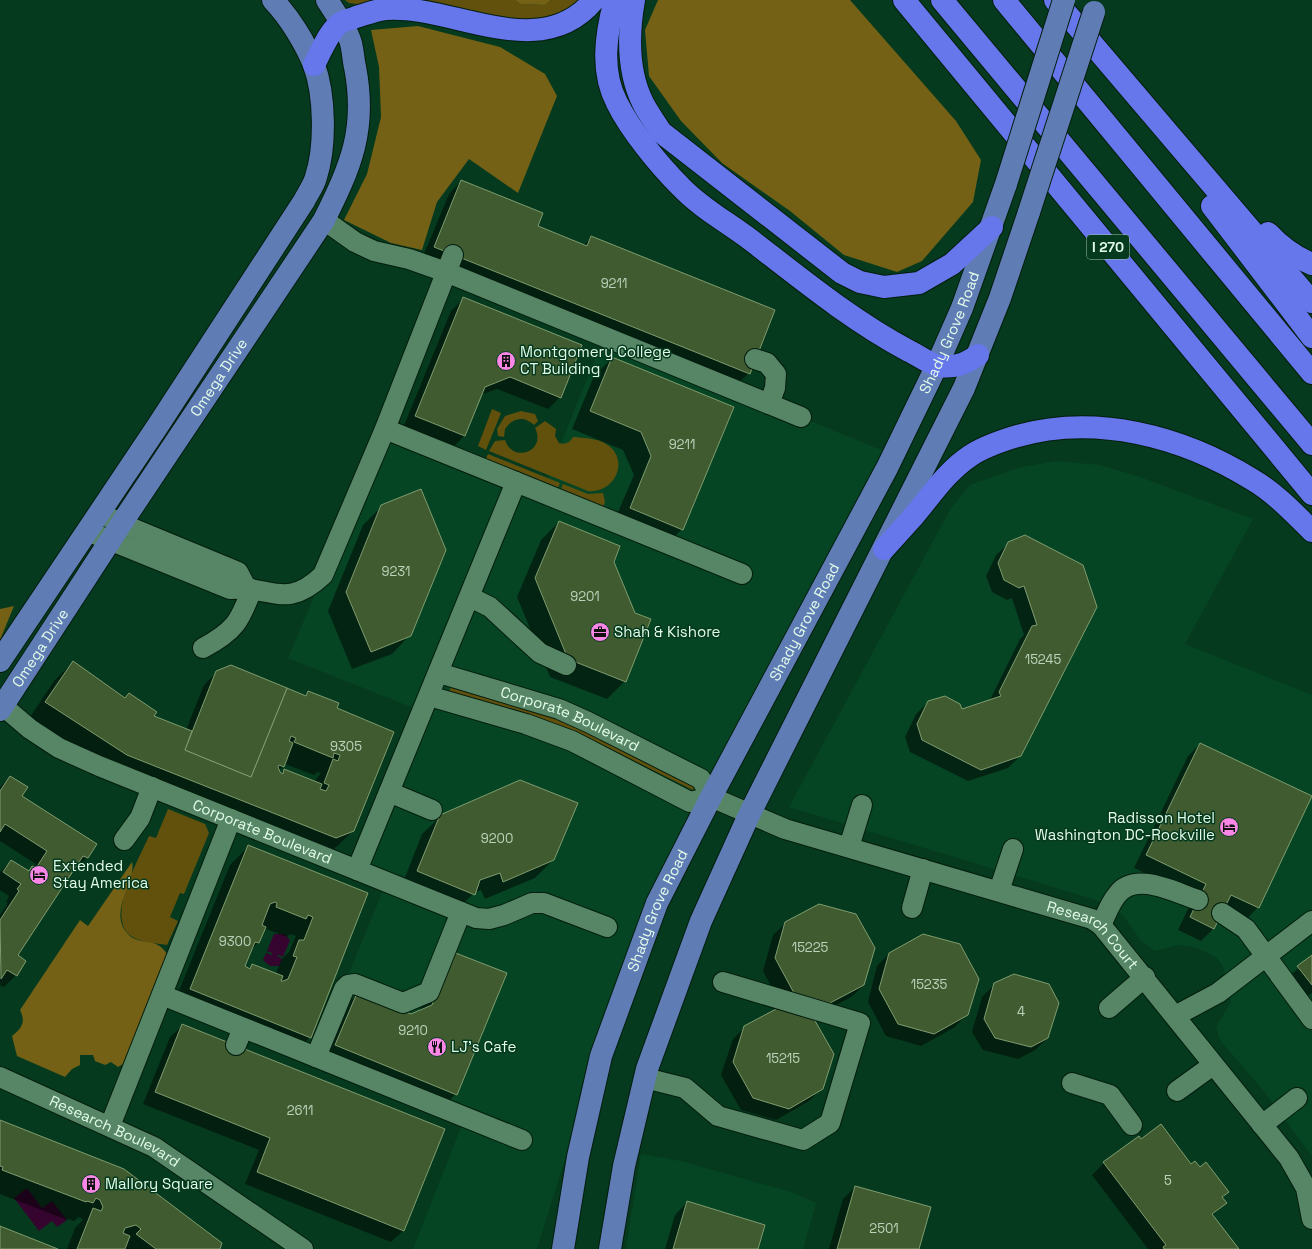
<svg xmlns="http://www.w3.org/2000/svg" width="1312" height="1249" font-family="'Space Grotesk',sans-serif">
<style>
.built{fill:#064524}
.green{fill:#62510d}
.forest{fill:#746116}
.water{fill:#35052f}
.shadow{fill:#0007;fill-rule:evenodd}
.building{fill:#415b30;stroke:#7f9c6e;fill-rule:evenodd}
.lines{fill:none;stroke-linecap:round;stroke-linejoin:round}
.minor-casing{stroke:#041d0e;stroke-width:22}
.major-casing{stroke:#041d0e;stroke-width:24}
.highway-casing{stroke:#041d0e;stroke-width:24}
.minor{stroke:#568665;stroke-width:20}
.major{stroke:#607cb5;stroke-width:22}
.highway{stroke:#6676eb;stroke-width:22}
.major-bridge-casing{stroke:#041d0e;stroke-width:24;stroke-linecap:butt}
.major-bridge{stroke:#607cb5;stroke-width:22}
.labels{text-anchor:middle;stroke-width:3;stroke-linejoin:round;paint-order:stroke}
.number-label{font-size:13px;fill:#bad4bb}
.shield{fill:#053a1e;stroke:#a0c2ac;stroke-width:1}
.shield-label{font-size:14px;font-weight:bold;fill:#e2fce9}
.street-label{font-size:15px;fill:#e2fce9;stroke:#053a1e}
.poi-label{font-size:15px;fill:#e2fce9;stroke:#053a1e;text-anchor:start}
</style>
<rect width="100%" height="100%" fill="#053a1e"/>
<g class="built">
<path d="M 604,337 L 891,454 L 740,733 L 597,1056 L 537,1249 L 413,1249 L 465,1117 L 315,1057 L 386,883 L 356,870 L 421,711 L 288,658 L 385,430 L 541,493 Z"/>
<path d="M 1056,461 L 1100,465 L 1140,477 L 1253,519 L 1185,644 L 1312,695 L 1312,1156 L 1262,1089 L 1220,1040 L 1216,1027 L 1231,1002 L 1223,966 L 1216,957 L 1195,947 L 1177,945 L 1155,951 L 1141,941 L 1123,915 L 1096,900 L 789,807 L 951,508 L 970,485 L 1018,468 Z"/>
<path d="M 641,1154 L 681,1161 L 791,1192 L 816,1203 L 803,1249 L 626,1249 Z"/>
</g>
<g class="green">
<path d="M 345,0 L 515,0 L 520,4 L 545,5 L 551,0 L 583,0 L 572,8 L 535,21 L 357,4 L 349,3 Z"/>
<path d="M 492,409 L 501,413 L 486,450 L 478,446 Z"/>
<path d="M 521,411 L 535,414 L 538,421 L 534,425 C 524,415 512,418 505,429 L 504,437 L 498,436 L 497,429 L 505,416 Z"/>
<path d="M 545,421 L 556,429 L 555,436 L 559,443 C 565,445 570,443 573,437 C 584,438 597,438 606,444 C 631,459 615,494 588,491 L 489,451 L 495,441 L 505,440 C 513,464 547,451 535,428 Z"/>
<path d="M 488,454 L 560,483 L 557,491 L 485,461 Z"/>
<path d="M 563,484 L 588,494 L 603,493 L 605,502 L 602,509 L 560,492 Z"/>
<path d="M 451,687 L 560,717 L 688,781 L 695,787 L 693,790 L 691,789 L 574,731 L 449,692 Z"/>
<path d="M 168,809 L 205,824 L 209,833 L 184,894 L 180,893 L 170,917 L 178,921 L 167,945 C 155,943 141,943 131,936 C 105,917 140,857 149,836 L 156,838 Z"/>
</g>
<g class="forest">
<path d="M 515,0 L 551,0 L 545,5 L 520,4 Z"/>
<path d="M 658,0 L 850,0 L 956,121 L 981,160 L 973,202 L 922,261 L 897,272 L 844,255 L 790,211 L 722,163 L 681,121 L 649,76 L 645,30 Z"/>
<path d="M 418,26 L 500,47 L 545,74 L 557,96 L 518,193 L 469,159 L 437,202 L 422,250 L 391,243 L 344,220 L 367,174 L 381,117 L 379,67 L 371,30 Z"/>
<path d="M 14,606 L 0,640 L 0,609 Z"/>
<path d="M 132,862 C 137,882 105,914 130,936 C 137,942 148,941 156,944 C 161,946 165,951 168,955 L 123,1064 L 118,1067 L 111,1062 L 105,1065 L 95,1061 L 93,1055 L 80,1055 L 80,1065 L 72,1069 L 65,1077 L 17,1056 L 12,1036 C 22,1028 26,1022 20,1010 L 80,920 L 88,926 Z"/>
</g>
<g class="water">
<path d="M 274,934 L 284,934 L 290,940 L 283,957 L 278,955 L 277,956 L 282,959 L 279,966 L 270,966 L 263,960 L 266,953 L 272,955 L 272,953 L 267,951 Z"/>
<path d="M 27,1188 L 42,1208 L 52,1201 L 67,1220 L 57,1227 L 52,1221 L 39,1231 L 14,1198 Z"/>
</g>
<g class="shadow">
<path d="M 461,181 L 536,227 L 583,246 L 591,238 L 749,373 L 736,385 L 422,259 L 449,194 Z"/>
<path d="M 463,299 L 560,397 L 548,409 L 497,389 L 480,395 L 464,436 L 452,448 L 403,428 L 451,311 Z"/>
<path d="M 612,358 L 682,529 L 664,547 L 612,526 L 634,475 L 623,450 L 572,429 L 594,376 Z"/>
<path d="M 382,506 L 410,635 L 392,654 L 352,669 L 328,611 L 363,525 Z"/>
<path d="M 559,522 L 613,562 L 625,681 L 607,699 L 550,677 L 517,597 L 541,540 Z"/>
<path d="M 1009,543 L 1096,607 L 1021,755 L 1008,768 L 968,781 L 910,752 L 905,737 L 916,714 L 928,702 L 961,710 L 990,700 L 1020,639 L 1024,635 L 1012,598 L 1007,600 L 992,592 L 986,576 L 996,555 Z"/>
<path d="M 73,662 L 153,716 L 186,730 L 204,685 L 217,672 L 304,696 L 308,692 L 335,709 L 353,831 L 334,849 L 317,856 L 108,773 L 28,720 L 55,680 ZM 285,764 L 314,775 L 317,772 L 321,773 L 314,782 L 285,770 L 281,774 L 278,771 Z"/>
<path d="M 1200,744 L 1258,907 L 1246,920 L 1223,909 L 1213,929 L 1201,941 L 1178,930 L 1194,896 L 1134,868 L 1188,756 Z"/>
<path d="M 10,777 L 20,796 L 95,845 L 87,858 L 73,869 L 17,956 L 16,975 L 4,987 L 0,985 L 0,915 L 8,903 L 6,902 L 9,896 L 0,890 L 0,872 L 11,861 L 28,872 L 36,864 L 0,841 L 0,787 Z"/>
<path d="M 441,816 L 553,860 L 535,878 L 485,899 L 481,890 L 474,893 L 455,912 L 400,890 L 422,834 Z"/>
<path d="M 248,847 L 367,894 L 310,1037 L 292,1056 L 172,1008 L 230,865 ZM 264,928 L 287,937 L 290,934 L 296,936 L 289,952 L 281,960 L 276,974 L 253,965 L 249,969 L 243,967 L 250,951 L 258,943 Z"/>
<path d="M 786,923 L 864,985 L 851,997 L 817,1015 L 781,1005 L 763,971 L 773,935 Z"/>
<path d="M 890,953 L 967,1014 L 955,1027 L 921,1046 L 886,1036 L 868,1002 L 877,966 Z"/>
<path d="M 1312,956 L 1312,993 L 1302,1000 L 1286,979 Z"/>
<path d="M 435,971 L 456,1094 L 438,1112 L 318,1064 L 339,1012 L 357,994 L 411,1016 L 419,1012 Z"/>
<path d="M 995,984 L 1048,1038 L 1035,1050 L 1018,1059 L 983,1050 L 972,1032 L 982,997 Z"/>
<path d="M 183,1025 L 404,1230 L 391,1242 L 245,1184 L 259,1150 L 143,1104 L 170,1037 Z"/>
<path d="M 745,1027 L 822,1088 L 809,1101 L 776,1120 L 741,1110 L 721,1075 L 733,1039 Z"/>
<path d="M 0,1121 L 219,1249 L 67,1249 L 75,1228 L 83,1220 L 81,1218 L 79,1217 L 74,1221 L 68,1219 L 67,1220 L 0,1194 Z"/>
<path d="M 1141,1140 L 1191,1166 L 1227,1192 L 1222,1198 L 1225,1203 L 1212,1216 L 1238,1249 L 1148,1249 L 1092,1175 L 1104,1163 Z"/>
<path d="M 855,1187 L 918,1249 L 829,1249 L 843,1199 Z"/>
<path d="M 687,1202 L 757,1249 L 665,1249 L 675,1215 Z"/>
</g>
<g class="building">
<path d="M 461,180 L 543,213 L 538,226 L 587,246 L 591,236 L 775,310 L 750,374 L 434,247 Z"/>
<path d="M 463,297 L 582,345 L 561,398 L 510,377 L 485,387 L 465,436 L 415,416 Z"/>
<path d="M 612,357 L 734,407 L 683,530 L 630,508 L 651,456 L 641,432 L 590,411 Z"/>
<path d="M 421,489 L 446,550 L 411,636 L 371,652 L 346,592 L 381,505 Z"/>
<path d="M 559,521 L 620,546 L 614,562 L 635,613 L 651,619 L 626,682 L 568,659 L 535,578 Z"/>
<path d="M 1025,535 L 1083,565 L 1097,607 L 1021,756 L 981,770 L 922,740 L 917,724 L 928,701 L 945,696 L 960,704 L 962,709 L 1001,696 L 999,692 L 1032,626 L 1037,625 L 1024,586 L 1019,588 L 1004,580 L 998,563 L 1008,542 Z"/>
<path d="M 73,661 L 125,698 L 129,693 L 157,712 L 154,716 L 192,731 L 185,750 L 251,777 L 287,688 L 306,696 L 308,691 L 339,703 L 337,708 L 394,732 L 354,831 L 336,838 L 127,755 L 45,702 ZM 291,736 L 296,738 L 294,742 L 333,758 L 334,753 L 340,755 L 338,761 L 333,759 L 324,783 L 329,785 L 326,791 L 320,789 L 322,784 L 284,769 L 283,774 L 280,772 L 278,767 L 279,765 L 284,767 L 293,743 L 289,741 Z"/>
<path d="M 231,665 L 287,688 L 251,777 L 185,750 L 216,671 Z"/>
<path d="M 1200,743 L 1312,796 L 1259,908 L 1231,895 L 1214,929 L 1190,917 L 1206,884 L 1146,855 Z"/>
<path d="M 10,776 L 28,787 L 22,796 L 97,844 L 88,858 L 83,856 L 18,955 L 26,961 L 17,976 L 7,970 L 1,979 L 0,920 L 19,891 L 17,889 L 21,884 L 3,872 L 11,860 L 29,871 L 32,866 L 36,868 L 47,851 L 5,824 L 0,832 L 0,791 Z"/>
<path d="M 520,780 L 578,803 L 554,860 L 503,882 L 500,873 L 480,880 L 475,895 L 417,871 L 440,815 Z"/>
<path d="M 248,845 L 368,893 L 311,1038 L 190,989 ZM 275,902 L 277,903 L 276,907 L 306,919 L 308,915 L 313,917 L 304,940 L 299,940 L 293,956 L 297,957 L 288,979 L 283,981 L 281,981 L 283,976 L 252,964 L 250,969 L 245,966 L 255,942 L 259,943 L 266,927 L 262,925 L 270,904 Z"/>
<path d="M 819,904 L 856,914 L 875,948 L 864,985 L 830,1003 L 794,993 L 775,958 L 785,922 Z"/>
<path d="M 923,934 L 960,944 L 979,979 L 968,1015 L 934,1034 L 898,1024 L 879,989 L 889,953 Z"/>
<path d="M 453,952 L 507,973 L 457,1095 L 335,1045 L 357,993 L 411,1014 L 432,1005 Z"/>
<path d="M 1312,955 L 1312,985 L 1297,966 Z"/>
<path d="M 1014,974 L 1049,984 L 1059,1003 L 1048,1038 L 1031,1047 L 995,1038 L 984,1019 L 994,983 Z"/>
<path d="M 778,1008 L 814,1019 L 834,1054 L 823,1089 L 789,1109 L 753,1098 L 733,1062 L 744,1026 Z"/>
<path d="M 182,1024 L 445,1129 L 404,1231 L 257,1172 L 270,1138 L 155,1092 Z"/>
<path d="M 0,1120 L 124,1169 L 222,1243 L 220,1249 L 156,1249 L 136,1234 L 141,1229 L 136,1225 L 125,1228 L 123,1233 L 130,1236 L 125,1249 L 77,1249 L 93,1208 L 101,1211 L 103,1207 L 100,1200 L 96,1198 L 93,1203 L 87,1201 L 86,1202 L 2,1170 L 3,1167 L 0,1166 Z"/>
<path d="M 1161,1124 L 1191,1164 L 1195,1161 L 1200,1167 L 1206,1162 L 1229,1192 L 1222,1197 L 1227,1203 L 1212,1214 L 1239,1249 L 1164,1249 L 1163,1247 L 1166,1245 L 1103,1162 L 1139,1136 L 1141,1139 Z"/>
<path d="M 855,1186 L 931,1207 L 919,1249 L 837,1249 Z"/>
<path d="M 687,1201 L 765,1225 L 758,1249 L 673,1249 Z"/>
<path d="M 0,1226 L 58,1249 L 0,1249 Z"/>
</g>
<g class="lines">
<defs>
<g id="minor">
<path d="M 324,220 L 355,242 L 374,251 L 409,259 L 446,272 L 801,417"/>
<path d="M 755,359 L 767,363 L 776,374 L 775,388 L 769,404"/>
<path d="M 385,429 L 516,482"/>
<path d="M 99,513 L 134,529 L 238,572 L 246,587"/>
<path d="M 87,531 L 230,589 C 271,585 285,611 323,575 L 385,429 L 453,255"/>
<path d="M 470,597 L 490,607 L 540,653 L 566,665"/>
<path d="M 203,648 C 235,631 240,621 252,589"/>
<path id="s1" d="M 439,673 L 559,709 L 588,722 L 701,779 L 711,797 L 785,829 L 1092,919 L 1101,925 L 1289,1158 L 1306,1188 L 1312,1219"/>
<path d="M 429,696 L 526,724 L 572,741 L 690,802 L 711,797"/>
<path id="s2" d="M 3,706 L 30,729 L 59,748 L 99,766 L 357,870 L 516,482 L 742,574"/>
<path d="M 389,792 L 432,810"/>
<path d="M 124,840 L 140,818 L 152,787"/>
<path d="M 849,847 L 862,805"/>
<path d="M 357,870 L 476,918 L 489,919 L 504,915 L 532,903 L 544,903 L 607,927"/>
<path d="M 999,891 L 1013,849"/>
<path d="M 912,908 L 923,869"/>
<path d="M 1222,913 L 1246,929 L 1312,1019"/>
<path d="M 1101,925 C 1106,915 1110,903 1117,895 C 1135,870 1176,893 1198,900"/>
<path d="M 162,995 L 522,1140"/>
<path d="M 1109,1008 L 1145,977"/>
<path d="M 1175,1016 L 1218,993 L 1312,921"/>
<path d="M 236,1045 L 243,1028"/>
<path d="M 316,1057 L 344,989 L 348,985 L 355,984 L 403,1003 L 429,992 L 461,912"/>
<path id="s3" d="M 0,1077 L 154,1147 L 303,1249"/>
<path d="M 645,1078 L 685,1088 L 718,1116 L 803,1140 L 830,1123 L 860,1023 L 723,982"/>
<path d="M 1072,1083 L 1110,1095 L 1132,1125"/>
<path d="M 1177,1091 L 1213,1065"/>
<path d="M 1262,1125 L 1297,1098"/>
<path d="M 110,1126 L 231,819"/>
</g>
<g id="major">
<path d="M 0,661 L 157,427 L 304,201 C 308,193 314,185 316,177 C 326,146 325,95 314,65 C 305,42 289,17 273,0"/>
<path id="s4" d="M 0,710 L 121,524 L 324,220 C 351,166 367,129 355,67 C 353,59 353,48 350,40 C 345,26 335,13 327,0"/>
<path id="s5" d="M 563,1249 L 578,1157 L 601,1056 L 657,903 L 711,797 L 887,468 L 937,365 L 962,308 L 1006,184"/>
<path d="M 610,1249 L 624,1166 L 647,1069 L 701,921 L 749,815 L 964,388 L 1000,298 L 1029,212"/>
</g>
<g id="highway">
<path d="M 615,0 C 606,33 600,71 617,103 C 631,131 659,165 681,187 C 703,210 731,224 756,244 C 805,282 853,321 909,351 C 918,355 929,364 939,366 C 955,368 965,364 978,355"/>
<path d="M 634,0 C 628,34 627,71 643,103 C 648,113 655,122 661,132 L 842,273 L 860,282 L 884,287 L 919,283 L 952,264 L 992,227"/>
<path d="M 904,0 L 1312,494"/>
<path d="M 942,0 L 1312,444"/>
<path d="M 1004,0 L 1312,373"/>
<path d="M 1055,0 L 1312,302"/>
<path d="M 314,65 C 320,54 330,28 342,22 C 346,20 352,19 356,17 C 366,14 376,10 386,9 C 452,4 540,65 594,0"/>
<path d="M 1212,206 L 1312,337"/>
<path d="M 1268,233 C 1281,247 1295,257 1312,264"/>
<path d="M 884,549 C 893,539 903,528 912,518 C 931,496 946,472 970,456 C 983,447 998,442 1014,437 C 1095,413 1182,436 1253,480 C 1275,493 1294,513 1312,531"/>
</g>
</defs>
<use href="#minor" class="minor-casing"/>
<use href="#major" class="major-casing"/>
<use href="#highway" class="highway-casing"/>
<use href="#minor" class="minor"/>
<use href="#major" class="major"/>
<use href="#highway" class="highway"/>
<defs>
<g id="major-bridge">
<path d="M 1006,184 L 1064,0"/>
<path d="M 1029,212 L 1094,12"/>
</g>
</defs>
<use href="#major-bridge" class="major-bridge-casing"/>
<use href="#major-bridge" class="major-bridge"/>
</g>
<defs>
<symbol id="building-disc" viewBox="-11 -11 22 22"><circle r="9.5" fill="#fa87e6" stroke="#053a1e"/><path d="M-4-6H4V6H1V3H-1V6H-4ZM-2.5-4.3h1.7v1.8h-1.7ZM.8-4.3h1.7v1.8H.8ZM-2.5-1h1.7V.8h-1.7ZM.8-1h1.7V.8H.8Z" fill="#111"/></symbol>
<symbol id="office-disc" viewBox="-11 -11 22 22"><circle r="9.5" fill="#fa87e6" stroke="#053a1e"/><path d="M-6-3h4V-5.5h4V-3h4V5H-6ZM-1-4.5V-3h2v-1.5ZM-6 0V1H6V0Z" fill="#111"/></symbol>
<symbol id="hotel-disc" viewBox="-11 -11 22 22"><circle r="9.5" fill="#fa87e6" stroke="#053a1e"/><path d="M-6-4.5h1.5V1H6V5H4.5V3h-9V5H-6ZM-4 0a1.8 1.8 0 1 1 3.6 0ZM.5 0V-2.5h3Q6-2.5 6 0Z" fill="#111"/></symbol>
<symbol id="restaurant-disc" viewBox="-11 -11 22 22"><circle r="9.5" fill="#fa87e6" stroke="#053a1e"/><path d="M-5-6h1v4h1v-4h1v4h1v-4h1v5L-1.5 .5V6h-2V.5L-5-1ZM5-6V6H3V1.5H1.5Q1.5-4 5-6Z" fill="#111"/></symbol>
</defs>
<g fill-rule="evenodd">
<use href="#building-disc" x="495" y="350" width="22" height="22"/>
<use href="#office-disc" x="589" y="621" width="22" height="22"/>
<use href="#hotel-disc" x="1218" y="816" width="22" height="22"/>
<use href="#hotel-disc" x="28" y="864" width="22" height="22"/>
<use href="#restaurant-disc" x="426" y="1036" width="22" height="22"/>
<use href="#building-disc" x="80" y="1173" width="22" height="22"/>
</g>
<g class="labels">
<g class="number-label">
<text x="614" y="288">9211</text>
<text x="682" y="449">9211</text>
<text x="396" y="576">9231</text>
<text x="585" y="601">9201</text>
<text x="1043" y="664">15245</text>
<text x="346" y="751">9305</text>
<text x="497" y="843">9200</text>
<text x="235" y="946">9300</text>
<text x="810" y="952">15225</text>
<text x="929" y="989">15235</text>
<text x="1021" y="1016">4</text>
<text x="413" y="1035">9210</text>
<text x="783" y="1063">15215</text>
<text x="300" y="1115">2611</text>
<text x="1168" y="1185">5</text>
<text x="884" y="1233">2501</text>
</g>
<rect class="shield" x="1087" y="235" width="42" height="24" rx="3"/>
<g class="shield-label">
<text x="1108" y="252">I 270</text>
</g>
<g class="street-label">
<text dy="5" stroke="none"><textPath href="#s5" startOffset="1001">Shady Grove Road</textPath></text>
<text dy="5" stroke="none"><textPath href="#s4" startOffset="398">Omega Drive</textPath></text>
<text dy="5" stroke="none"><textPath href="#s5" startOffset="677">Shady Grove Road</textPath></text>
<text dy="5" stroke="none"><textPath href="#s4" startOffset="74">Omega Drive</textPath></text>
<text dy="5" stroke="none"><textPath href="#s1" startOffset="139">Corporate Boulevard</textPath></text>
<text dy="5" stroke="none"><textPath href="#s2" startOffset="290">Corporate Boulevard</textPath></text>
<text dy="5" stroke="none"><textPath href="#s5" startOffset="353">Shady Grove Road</textPath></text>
<text dy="5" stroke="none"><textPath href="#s1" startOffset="714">Research Court</textPath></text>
<text dy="5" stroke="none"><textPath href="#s3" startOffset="127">Research Boulevard</textPath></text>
</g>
<g class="poi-label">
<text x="520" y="357">Montgomery College<tspan x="520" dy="17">CT Building</tspan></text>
<text x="614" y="637">Shah &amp; Kishore</text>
<text x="1215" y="823" text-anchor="end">Radisson Hotel<tspan x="1215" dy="17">Washington DC-Rockville</tspan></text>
<text x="53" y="871">Extended<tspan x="53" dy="17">Stay America</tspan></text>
<text x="451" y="1052">LJ's Cafe</text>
<text x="105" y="1189">Mallory Square</text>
</g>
</g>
</svg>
